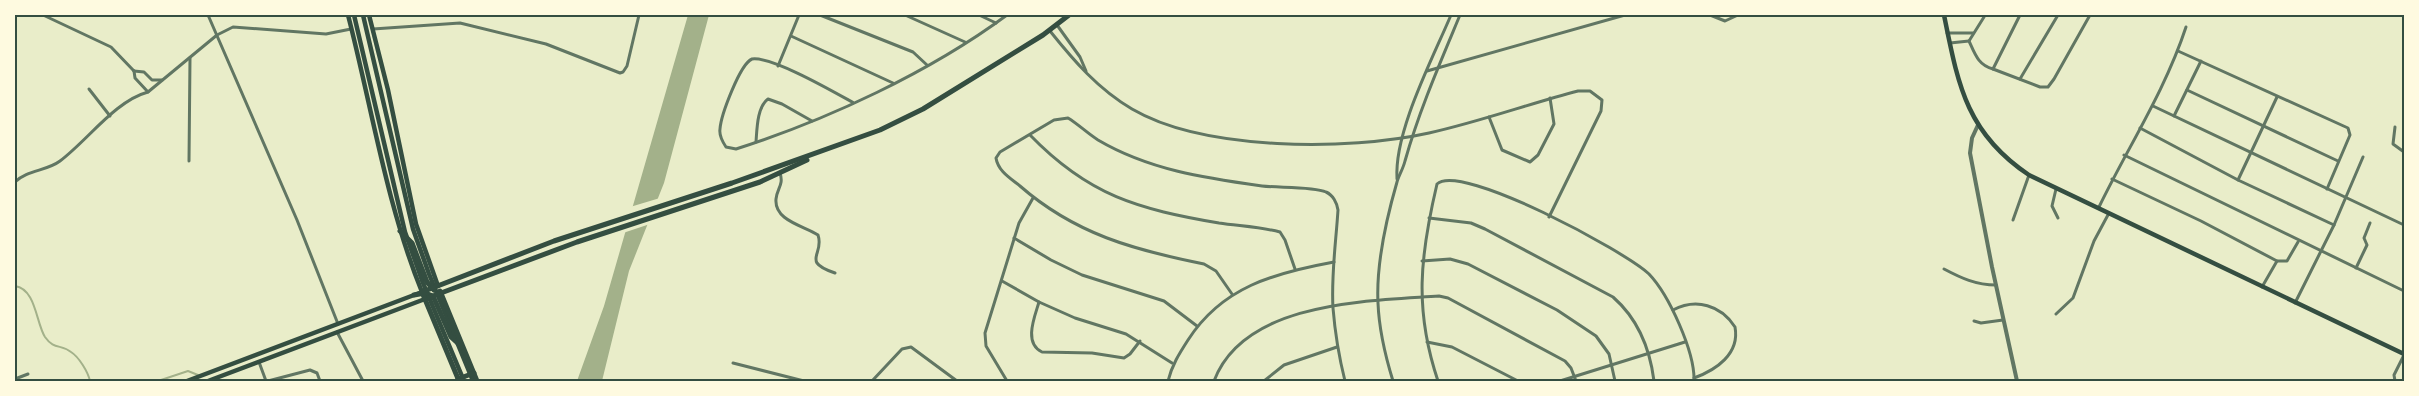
<svg xmlns="http://www.w3.org/2000/svg" width="2419" height="396" font-family="'Crimson Pro',serif">
<style>
.water{fill:#a3b18a}
.pier{fill:#e9edc9}
.lines{fill:none;stroke-linecap:round;stroke-linejoin:round}
.stream{stroke:#a3b18a;stroke-width:2}
.minor{stroke:#617663;stroke-width:3}
.tertiary{stroke:#617663;stroke-width:4}
.secondary{stroke:#344e41;stroke-width:4.5}
.primary{stroke:#344e41;stroke-width:4.5}
.trunk{stroke:#344e41;stroke-width:5}
.neatline{fill:none;stroke:#344e41;stroke-width:2}
</style>
<rect width="100%" height="100%" fill="#e9edc9"/>
<path class="water" d="M 688,15 L 709,15 L 664,183 L 629,271 L 602,381 L 577,381 L 604,306 Z"/>
<path class="pier" d="M 660,198 L 650,224 L 623,233 L 630,207 Z"/>
<g class="lines">
<g class="stream">
<path d="M 15,286 C 36,289 36,323 45,337 C 54,350 61,344 71,352 C 79,357 88,372 90,381"/>
<path d="M 158,381 L 188,371 L 198,375"/>
</g>
<g class="minor">
<path d="M 43,15 L 111,47 L 134,71"/>
<path d="M 208,15 L 297,220 L 338,324"/>
<path d="M 820,15 L 913,52 L 927,65"/>
<path d="M 905,15 L 965,42"/>
<path d="M 979,15 L 996,23"/>
<path d="M 1710,15 L 1725,21 L 1738,15"/>
<path d="M 1984,15 L 1984,17 L 1969,41 C 1975,54 1978,65 1993,69 L 2020,15"/>
<path d="M 1057,25 L 1080,57 L 1086,71"/>
<path d="M 373,29 L 460,23 L 546,44 L 620,73 L 623,72 L 627,66 L 639,15"/>
<path d="M 1050,31 C 1074,61 1098,89 1132,109 C 1204,151 1348,151 1429,133 C 1479,122 1528,104 1578,91 L 1590,91 L 1602,100 L 1601,111 L 1549,217"/>
<path d="M 1947,33 L 1973,33"/>
<path d="M 791,36 L 893,83"/>
<path d="M 1950,43 L 1969,41"/>
<path d="M 2178,51 L 2348,128 L 2350,135 L 2327,189"/>
<path d="M 778,66 L 799,15"/>
<path d="M 1993,69 L 2040,87 L 2048,87 L 2054,79 L 2090,15"/>
<path d="M 134,71 L 144,72 L 152,80 L 162,80"/>
<path d="M 134,71 L 135,78 L 148,92"/>
<path d="M 1427,71 L 1625,15"/>
<path d="M 2020,79 L 2058,15"/>
<path d="M 89,89 L 110,116"/>
<path d="M 2187,90 L 2338,161"/>
<path d="M 854,103 C 834,92 772,56 752,59 C 740,64 721,115 720,129 C 719,135 722,141 726,147 L 736,149 C 827,120 930,72 1007,15"/>
<path d="M 2153,106 L 2404,225"/>
<path d="M 2174,116 L 2201,61"/>
<path d="M 1489,117 L 1502,150 L 1530,162 L 1538,155 L 1554,124 L 1550,98"/>
<path d="M 2395,127 L 2393,144 L 2404,152"/>
<path d="M 2140,128 L 2238,180 L 2334,225"/>
<path d="M 1030,135 C 1089,196 1138,209 1219,223 C 1239,226 1261,227 1280,232 L 1285,240 L 1295,269"/>
<path d="M 756,142 C 757,129 757,107 768,99 L 782,104 L 812,121"/>
<path d="M 2124,155 L 2404,291"/>
<path d="M 189,161 L 190,58"/>
<path d="M 780,173 C 784,185 777,188 776,199 C 774,221 805,226 818,235 C 825,255 800,261 835,273"/>
<path d="M 1397,179 C 1394,132 1432,60 1451,15"/>
<path d="M 2112,179 L 2201,221 L 2277,261 L 2287,261 L 2298,242"/>
<path d="M 2238,180 L 2277,97"/>
<path d="M 15,182 C 27,170 47,171 60,161 C 88,140 115,101 148,92 L 217,35 L 233,27 L 326,34 L 351,29"/>
<path d="M 2056,189 L 2052,206 L 2058,218"/>
<path d="M 2099,207 C 2128,147 2165,91 2186,27"/>
<path d="M 1429,218 L 1471,223 L 1485,229 L 1613,297 C 1638,319 1650,349 1654,381"/>
<path d="M 2013,220 L 2029,175"/>
<path d="M 1014,238 L 1051,260 L 1082,275 L 1164,301 L 1197,326"/>
<path d="M 1422,261 L 1450,259 L 1468,264 L 1557,310 L 1596,336 L 1609,354 L 1615,381"/>
<path d="M 2356,268 L 2367,245 L 2364,238 L 2370,223"/>
<path d="M 1944,269 C 1961,278 1976,285 1996,285"/>
<path d="M 1002,281 L 1039,302 L 1075,318 L 1126,334 L 1172,363"/>
<path d="M 2262,287 L 2277,261"/>
<path d="M 1232,294 L 1216,271 L 1204,264 C 1134,250 1075,234 1020,186 C 1010,178 998,171 996,158 L 1000,152 L 1054,120 L 1068,118 C 1078,124 1087,133 1098,140 C 1149,170 1205,178 1262,186 C 1278,188 1313,186 1326,192 C 1333,195 1337,203 1338,210 C 1336,242 1331,275 1333,308 C 1335,333 1339,357 1345,381"/>
<path d="M 1039,302 C 1035,316 1023,343 1042,352 L 1092,353 L 1124,358 L 1130,354 L 1140,341"/>
<path d="M 2295,303 L 2334,225 L 2363,157"/>
<path d="M 1673,310 C 1696,298 1721,305 1735,327 C 1740,354 1716,370 1694,378"/>
<path d="M 2056,314 L 2073,298 L 2094,241 L 2109,213"/>
<path d="M 1974,321 L 1981,323 L 2003,320"/>
<path d="M 337,332 L 363,381"/>
<path d="M 1427,342 L 1452,347 L 1518,381"/>
<path d="M 259,362 L 266,381"/>
<path d="M 733,363 L 804,381"/>
<path d="M 15,379 L 28,374"/>
<path d="M 268,381 L 310,370 L 317,373 L 320,381"/>
<path d="M 872,381 L 902,349 L 911,347 L 957,381"/>
<path d="M 1007,381 L 986,346 L 985,333 L 1019,223 L 1033,198"/>
<path d="M 1168,381 C 1172,365 1179,354 1188,340 C 1222,287 1274,273 1334,262"/>
<path d="M 1214,381 C 1244,301 1368,301 1439,296 L 1448,298 L 1565,361 L 1571,368 L 1576,381"/>
<path d="M 1264,381 L 1284,365 L 1337,347"/>
<path d="M 1393,381 C 1385,355 1379,330 1378,303 C 1376,263 1386,220 1397,182 C 1399,175 1403,169 1405,161 C 1419,111 1440,63 1460,15"/>
<path d="M 1438,381 C 1414,310 1420,256 1437,184 C 1461,162 1626,252 1649,274 C 1669,295 1695,352 1694,381"/>
<path d="M 1560,381 L 1685,342"/>
<path d="M 2395,381 L 2394,375 L 2404,355"/>
</g>
<path class="tertiary" d="M 1978,125 L 1972,138 L 1970,153 L 1992,267 L 2017,381"/>
<path class="secondary" d="M 1944,15 C 1958,84 1966,133 2029,175 L 2404,354"/>
<g class="primary">
<path d="M 354,15 L 405,232 L 423,283 L 464,381"/>
<path d="M 363,15 L 413,229 L 429,274 L 473,381"/>
<path d="M 369,15 L 388,90 L 416,224 L 438,286"/>
<path d="M 187,381 L 422,292 C 386,203 372,108 348,15"/>
<path d="M 208,381 L 425,299"/>
</g>
<g class="trunk">
<path d="M 400,231 L 412,243 L 427,282 L 434,290"/>
<path d="M 440,291 L 477,381"/>
<path d="M 414,295 L 425,293 L 433,296 L 451,337 L 462,347"/>
<path d="M 425,299 L 577,242 L 760,182 L 807,160"/>
<path d="M 458,379 L 474,373"/>
<path d="M 459,381 L 422,292 L 554,241 L 732,183 L 880,130 L 923,109 L 1043,35 L 1069,15"/>
</g>
</g>
<rect width="2419" height="396" fill="none" stroke="#fefae0" stroke-width="32"/>
<rect x="16" y="16" width="2387" height="364" class="neatline"/>
</svg>
